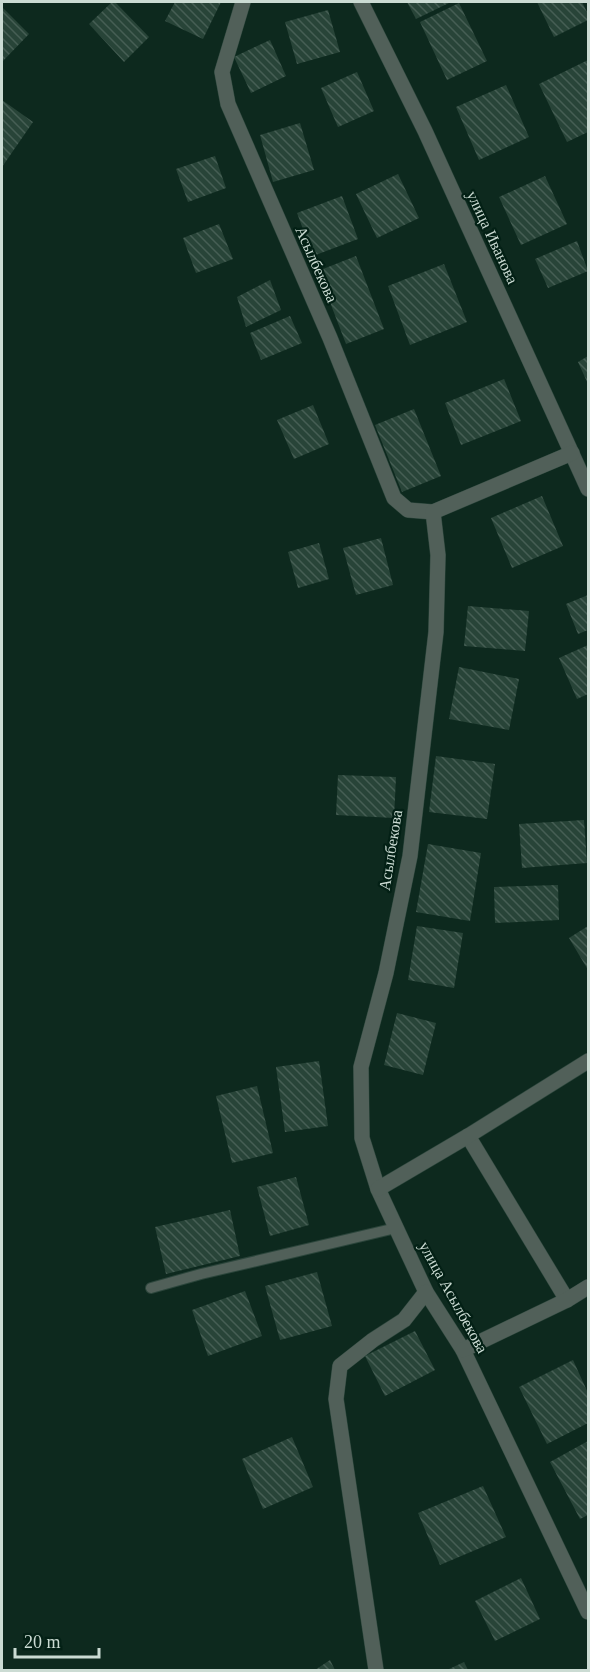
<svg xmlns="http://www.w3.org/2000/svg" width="590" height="1672" font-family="Georgia,serif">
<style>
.building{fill:url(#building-back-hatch)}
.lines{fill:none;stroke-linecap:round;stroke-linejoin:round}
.lane-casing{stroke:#2b453b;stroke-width:12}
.street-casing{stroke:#2b453b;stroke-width:16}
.lane{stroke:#516059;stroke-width:10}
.street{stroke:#516059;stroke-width:15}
.labels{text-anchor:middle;stroke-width:4.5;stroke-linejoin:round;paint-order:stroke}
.street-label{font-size:16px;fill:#cbdbd3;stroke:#032015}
</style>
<defs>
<pattern id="building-back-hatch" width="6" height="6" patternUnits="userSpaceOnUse" patternTransform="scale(1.5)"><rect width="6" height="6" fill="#284438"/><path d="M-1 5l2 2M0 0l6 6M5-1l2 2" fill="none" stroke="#465e54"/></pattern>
</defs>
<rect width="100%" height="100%" fill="#0d291e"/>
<g class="building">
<path d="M 112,2 L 115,2 L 149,37 L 124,62 L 89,24 Z"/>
<path d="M 175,2 L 221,2 L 203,39 L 165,21 Z"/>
<path d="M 407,2 L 451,2 L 416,19 Z"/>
<path d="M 537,2 L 582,2 L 588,14 L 588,20 L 554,37 Z"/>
<path d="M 459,3 L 487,61 L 447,80 L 420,22 Z"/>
<path d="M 2,7 L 29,34 L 2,62 Z"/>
<path d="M 328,10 L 340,52 L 297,64 L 285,22 Z"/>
<path d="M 270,40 L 286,76 L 251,93 L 234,57 Z"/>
<path d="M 588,60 L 588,132 L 567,142 L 539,84 Z"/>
<path d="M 357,72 L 374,111 L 338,127 L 321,88 Z"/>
<path d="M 506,85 L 529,137 L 479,160 L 456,107 Z"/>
<path d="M 2,100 L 33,122 L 2,167 Z"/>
<path d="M 300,123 L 314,170 L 273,182 L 260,135 Z"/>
<path d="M 215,156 L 226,188 L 188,202 L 176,169 Z"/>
<path d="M 398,174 L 419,218 L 377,238 L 356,194 Z"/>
<path d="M 545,176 L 567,224 L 521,245 L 499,197 Z"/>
<path d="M 342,196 L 358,239 L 313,256 L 297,213 Z"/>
<path d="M 219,224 L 233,259 L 196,273 L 183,238 Z"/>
<path d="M 577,241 L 588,271 L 548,288 L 535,259 Z"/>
<path d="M 356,256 L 384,329 L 346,344 L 318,271 Z"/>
<path d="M 444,264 L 467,322 L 410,345 L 388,286 Z"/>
<path d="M 270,280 L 281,310 L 246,327 L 237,297 Z"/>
<path d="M 290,316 L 302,343 L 261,360 L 250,333 Z"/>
<path d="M 588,356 L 588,384 L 578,362 Z"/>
<path d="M 504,379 L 521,421 L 461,445 L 445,403 Z"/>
<path d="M 313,405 L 329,444 L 294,459 L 277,420 Z"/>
<path d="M 414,409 L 441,476 L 402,492 L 375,425 Z"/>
<path d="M 542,496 L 563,546 L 512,568 L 491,518 Z"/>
<path d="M 381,538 L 393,585 L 356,595 L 343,548 Z"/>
<path d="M 319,543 L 329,579 L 298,588 L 288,552 Z"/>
<path d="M 588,595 L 588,630 L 578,634 L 566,604 Z"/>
<path d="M 468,606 L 529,611 L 525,651 L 464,646 Z"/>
<path d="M 588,645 L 588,694 L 577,699 L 559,658 Z"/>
<path d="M 459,667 L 519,679 L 509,730 L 449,719 Z"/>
<path d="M 436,756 L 495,764 L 487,819 L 429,812 Z"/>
<path d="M 338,775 L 396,777 L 394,818 L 336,815 Z"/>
<path d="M 584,820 L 587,863 L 522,868 L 519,824 Z"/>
<path d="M 428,844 L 481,853 L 470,921 L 416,912 Z"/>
<path d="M 558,885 L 559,920 L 495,923 L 494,887 Z"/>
<path d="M 417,926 L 463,933 L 454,988 L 408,980 Z"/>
<path d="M 588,926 L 588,970 L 569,938 Z"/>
<path d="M 397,1013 L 436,1023 L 423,1075 L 384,1065 Z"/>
<path d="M 319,1061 L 328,1126 L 285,1132 L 276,1067 Z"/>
<path d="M 257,1086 L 273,1153 L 232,1163 L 216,1096 Z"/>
<path d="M 296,1177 L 309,1225 L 270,1236 L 257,1187 Z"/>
<path d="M 230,1210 L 240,1256 L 166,1274 L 155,1227 Z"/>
<path d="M 317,1272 L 332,1326 L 280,1340 L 265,1286 Z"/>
<path d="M 245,1291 L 262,1336 L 208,1356 L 192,1310 Z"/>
<path d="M 415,1331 L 435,1370 L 385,1396 L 365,1356 Z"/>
<path d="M 573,1360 L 588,1393 L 588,1423 L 547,1444 L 519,1387 Z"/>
<path d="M 292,1437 L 313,1487 L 263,1509 L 242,1459 Z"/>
<path d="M 588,1441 L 588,1515 L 580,1519 L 550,1462 Z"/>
<path d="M 483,1486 L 506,1537 L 440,1565 L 418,1513 Z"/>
<path d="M 521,1578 L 540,1619 L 495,1641 L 475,1601 Z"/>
<path d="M 330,1660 L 335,1670 L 315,1670 Z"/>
<path d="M 464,1662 L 468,1670 L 447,1670 Z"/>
</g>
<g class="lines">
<defs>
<path id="lane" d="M 151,1288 L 201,1274 L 396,1228"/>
<g id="street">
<path d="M 243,2 L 222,72 L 228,104 L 330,338 L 394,498 L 408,510 L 433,512"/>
<path d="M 361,2 L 425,131 L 588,489"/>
<path d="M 572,453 L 433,512 L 438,555 L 436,632 L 410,856 L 386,973 L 361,1067 L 362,1138 L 378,1189 L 426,1292 L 463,1350 L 588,1612"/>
<path d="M 468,1136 L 567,1300"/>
<path d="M 378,1189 L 468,1136 L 588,1061"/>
<path d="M 463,1350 L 567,1300 L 588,1287"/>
<path d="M 376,1670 L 336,1399 L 340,1366 L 373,1340 L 404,1320 L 426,1292"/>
</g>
</defs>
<use href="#lane" class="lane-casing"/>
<use href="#street" class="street-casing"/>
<use href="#lane" class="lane"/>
<use href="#street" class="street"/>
</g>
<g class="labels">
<g class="street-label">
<text transform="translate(493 237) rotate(65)" y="6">улица Иванова</text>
<text transform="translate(317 264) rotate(66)" y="6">Асылбекова</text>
<text transform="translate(390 850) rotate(-81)" y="6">Асылбекова</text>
<text transform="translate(454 1297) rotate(61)" y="6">улица Асылбекова</text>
</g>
</g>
<rect width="590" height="1672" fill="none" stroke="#cbdbd3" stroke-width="6"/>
<path d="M15 1648v9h84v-9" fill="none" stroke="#cbdbd3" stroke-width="3"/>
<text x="24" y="1648" font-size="18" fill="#cbdbd3" stroke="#032015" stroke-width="4.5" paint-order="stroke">20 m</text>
</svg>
